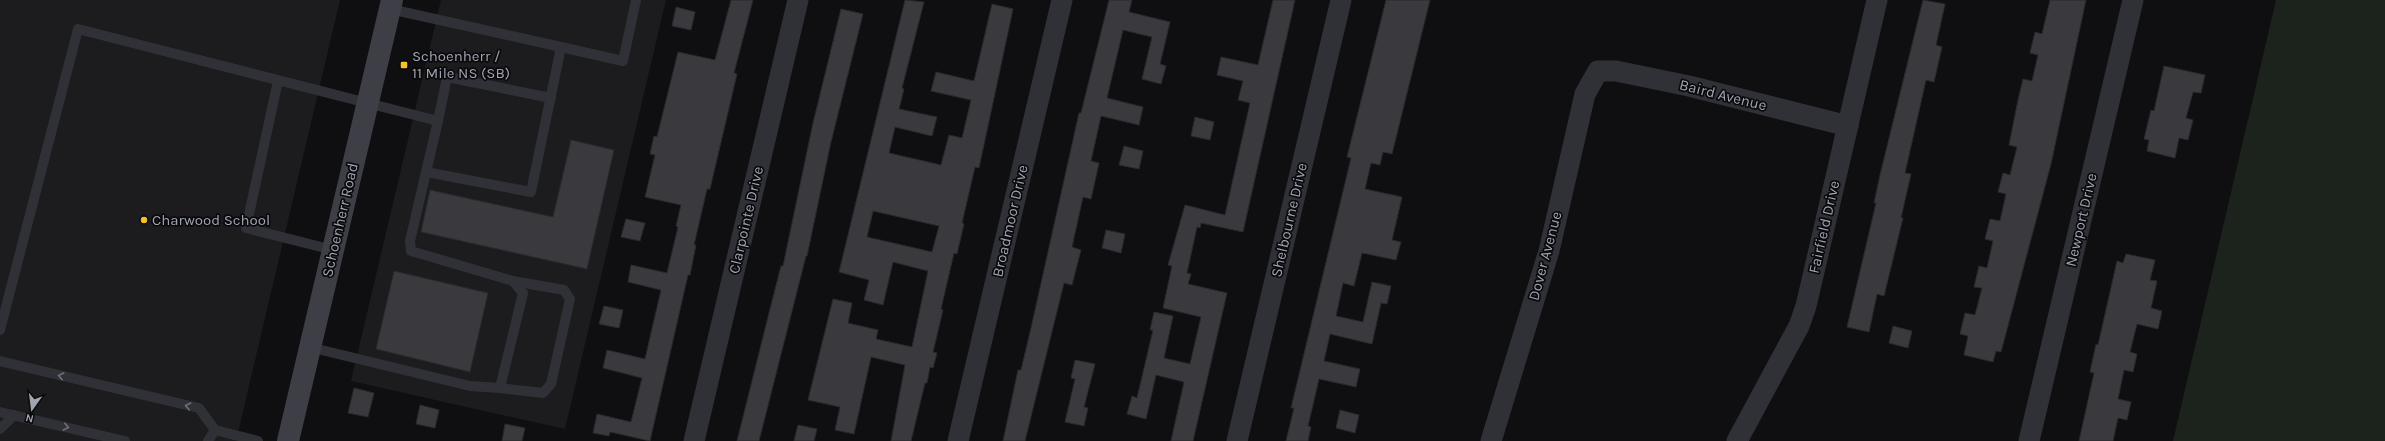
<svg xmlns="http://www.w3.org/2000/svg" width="2385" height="441" font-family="Karla,sans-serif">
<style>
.built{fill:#1c1b1e}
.grass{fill:#1c231d}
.building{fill:#39393e;stroke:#2a292d;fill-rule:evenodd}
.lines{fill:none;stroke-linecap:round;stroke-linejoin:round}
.service{stroke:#303136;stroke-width:10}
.minor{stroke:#303136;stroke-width:21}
.secondary{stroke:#3e3f46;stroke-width:22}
.oneway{stroke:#6e707a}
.poi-dot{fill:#f3c225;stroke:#0a0a0c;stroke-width:1.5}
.labels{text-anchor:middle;stroke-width:3.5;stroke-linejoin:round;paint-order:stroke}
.poi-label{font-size:15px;fill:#a0a4b2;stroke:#0a0a0c;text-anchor:start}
.street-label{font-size:15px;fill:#a0a4b2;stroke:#0a0a0c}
</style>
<rect width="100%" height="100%" fill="#0f0f11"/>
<g class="built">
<path d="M 0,0 L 340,0 L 236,441 L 0,441 Z"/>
<path d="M 441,0 L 666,0 L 565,429 L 351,381 Z"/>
</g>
<path class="grass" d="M 2276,0 L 2385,0 L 2385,441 L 2173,441 Z"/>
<g class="building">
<path d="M 731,0 L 753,0 L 734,73 L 737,74 L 710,189 L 707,189 L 694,245 L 696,245 L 690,275 L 688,275 L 650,441 L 610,432 L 609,436 L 593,433 L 597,414 L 631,422 L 642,378 L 603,368 L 607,350 L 645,359 L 661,290 L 628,282 L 631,265 L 667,273 L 678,227 L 676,226 L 681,205 L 645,197 L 655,155 L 650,154 L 654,136 L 657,137 L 678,52 L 715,60 Z"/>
<path d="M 905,0 L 924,2 L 902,88 L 904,89 L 899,109 L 937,117 L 932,136 L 895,127 L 889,153 L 941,165 L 949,135 L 962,138 L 971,100 L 931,91 L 936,72 L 974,81 L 992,4 L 1013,9 L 979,168 L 975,167 L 962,223 L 964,224 L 957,254 L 954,253 L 941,309 L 943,310 L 933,352 L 937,353 L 933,368 L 930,367 L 927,383 L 925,383 L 911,441 L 891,441 L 905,365 L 871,357 L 854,434 L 835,430 L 840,407 L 808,400 L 833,299 L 852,303 L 848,323 L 878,330 L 876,339 L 912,347 L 928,271 L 893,262 L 883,305 L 864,300 L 869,280 L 839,272 ZM 873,211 L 939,226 L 932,252 L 867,237 Z"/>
<path d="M 1109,0 L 1132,0 L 1129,12 L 1170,22 L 1160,64 L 1166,66 L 1161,84 L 1142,79 L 1152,37 L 1123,30 L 1107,98 L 1143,107 L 1139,125 L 1101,116 L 1091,161 L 1099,163 L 1091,199 L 1083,197 L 1072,247 L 1081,250 L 1072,285 L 1064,283 L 1025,441 L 1003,441 L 1018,370 L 1021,370 L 1031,328 L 1079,113 L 1081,113 Z"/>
<path d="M 1273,0 L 1295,0 L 1243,232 L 1201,223 L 1200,228 L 1197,227 L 1187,273 L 1191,274 L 1188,284 L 1227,293 L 1193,441 L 1171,441 L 1184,382 L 1156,375 L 1146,419 L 1127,414 L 1132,396 L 1137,398 L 1153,330 L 1150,330 L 1154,312 L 1173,316 L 1164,358 L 1190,364 L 1201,317 L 1163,308 L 1172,266 L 1168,265 L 1185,205 L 1225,215 L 1250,103 L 1238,100 L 1243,81 L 1217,75 L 1221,57 L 1258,65 Z"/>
<path d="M 1386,0 L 1430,0 L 1392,154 L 1383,152 L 1380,165 L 1371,163 L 1365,189 L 1402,197 L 1392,240 L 1401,242 L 1396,260 L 1362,253 L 1354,286 L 1343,283 L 1336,316 L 1363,322 L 1372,282 L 1391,286 L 1387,304 L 1381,303 L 1372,344 L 1330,334 L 1324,361 L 1360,369 L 1356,387 L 1319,379 L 1308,426 L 1311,427 L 1308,441 L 1286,441 L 1294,408 L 1291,408 L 1351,158 L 1347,157 Z"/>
<path d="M 1923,0 L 1945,4 L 1936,45 L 1942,47 L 1934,82 L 1926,80 L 1905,173 L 1911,174 L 1901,218 L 1903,218 L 1884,296 L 1877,294 L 1869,332 L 1847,327 L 1876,203 L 1874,203 L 1880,175 Z"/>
<path d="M 2050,0 L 2086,0 L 2051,164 L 2001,352 L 1996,351 L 1993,362 L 1964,355 L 1968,336 L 1960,334 L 1965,313 L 1975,315 L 1982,288 L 1974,287 L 1979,266 L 1987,268 L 1993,241 L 1985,239 L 1990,219 L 2000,221 L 2006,194 L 1998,192 L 2003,173 L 2010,175 L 2017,147 L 2009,145 L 2018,100 L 2023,79 L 2032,81 L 2038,55 L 2030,53 L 2035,32 L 2042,34 Z"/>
<path d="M 676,7 L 695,12 L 691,30 L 672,26 Z"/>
<path d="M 841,9 L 863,14 L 831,142 L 807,256 L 806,256 L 759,441 L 737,441 L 770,309 L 781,266 L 783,266 L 813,123 Z"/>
<path d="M 2164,66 L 2205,75 L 2201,93 L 2193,92 L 2186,118 L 2193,120 L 2188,140 L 2179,138 L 2175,158 L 2147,151 L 2149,140 L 2144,139 L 2151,110 L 2154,111 Z"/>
<path d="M 1195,117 L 1214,122 L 1210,140 L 1191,136 Z"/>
<path d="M 571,140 L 614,150 L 587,269 L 421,232 L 430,190 L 553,217 Z"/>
<path d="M 1124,146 L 1143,151 L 1139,169 L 1119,165 Z"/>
<path d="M 626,219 L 645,223 L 640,241 L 621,237 Z"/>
<path d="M 1106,230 L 1125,234 L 1121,253 L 1102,248 Z"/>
<path d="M 2126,254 L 2155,260 L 2150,280 L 2157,281 L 2151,308 L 2162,311 L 2158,329 L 2137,324 L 2130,352 L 2137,354 L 2133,372 L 2124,370 L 2118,399 L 2131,402 L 2127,420 L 2118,418 L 2113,441 L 2079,441 L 2094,373 L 2090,372 L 2096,344 L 2098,345 L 2117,261 L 2123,263 Z"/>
<path d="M 394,271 L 488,293 L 470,372 L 376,349 Z"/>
<path d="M 604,306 L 623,310 L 619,328 L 599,324 Z"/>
<path d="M 1893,326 L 1912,331 L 1908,348 L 1889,343 Z"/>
<path d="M 1075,360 L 1095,364 L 1084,407 L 1088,408 L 1084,426 L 1065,422 L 1075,379 L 1071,378 Z"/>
<path d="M 354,388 L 374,393 L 368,417 L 348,413 Z"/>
<path d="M 420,405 L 439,410 L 435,428 L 416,424 Z"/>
<path d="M 1340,410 L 1359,415 L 1355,433 L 1336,428 Z"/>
<path d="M 505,424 L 525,428 L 522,441 L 502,441 Z"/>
<path d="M 798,425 L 817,429 L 814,441 L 794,441 Z"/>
</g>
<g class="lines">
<g class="service">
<path d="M 561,47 L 623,61 L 636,0"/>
<path d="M 278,81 L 246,228 L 333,250"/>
<path d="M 438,121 L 447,77 L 551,98"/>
<path d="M 0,330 L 78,29 L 438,121 L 426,172 L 531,192 L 561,47 L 390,9"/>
<path d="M 309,347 L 470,386 L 500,388 L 523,293 L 513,281 L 411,251 L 410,241 L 426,172"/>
<path d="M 0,361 L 199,408 L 215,430 L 258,441"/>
<path d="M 500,388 L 543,393 L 551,384 L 570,299 L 564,290 L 513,281"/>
<path d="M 0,412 L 125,441"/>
<path d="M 0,429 L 14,415"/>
<path d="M 208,441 L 215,430"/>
</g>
<g class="minor">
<path d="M 694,441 L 798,0"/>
<path d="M 958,441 L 1062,0"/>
<path d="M 1237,441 L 1341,0"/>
<path d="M 1491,441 L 1549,251 L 1585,94 L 1598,71 L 1616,71 L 1689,86 L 1848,126"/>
<path d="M 1737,441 L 1799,326 L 1806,306 L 1877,0"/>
<path d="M 2029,441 L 2133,0"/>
</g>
<path class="secondary" d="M 288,441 L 392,0"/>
</g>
<defs><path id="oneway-chevron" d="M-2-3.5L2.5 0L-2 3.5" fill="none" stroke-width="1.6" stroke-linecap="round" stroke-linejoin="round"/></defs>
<g class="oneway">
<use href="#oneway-chevron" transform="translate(61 376) rotate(-167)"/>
<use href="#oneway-chevron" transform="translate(188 406) rotate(-167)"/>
<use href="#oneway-chevron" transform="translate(66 427) rotate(13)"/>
</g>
<g class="poi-dot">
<rect x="400" y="61" width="8" height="8" rx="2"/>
<circle cx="144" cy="220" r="4"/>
</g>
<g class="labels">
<g class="poi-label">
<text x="412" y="61">Schoenherr /<tspan x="412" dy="17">11 Mile NS (SB)</tspan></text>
<text x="152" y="225">Charwood School</text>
</g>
<g class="street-label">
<text transform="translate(1723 95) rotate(14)" y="5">Baird Avenue</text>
<text transform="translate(340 220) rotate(-77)" y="5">Schoenherr Road</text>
<text transform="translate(746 220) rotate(-77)" y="5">Clarpointe Drive</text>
<text transform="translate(1289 220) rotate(-77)" y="5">Shelbourne Drive</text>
<text transform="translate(2081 220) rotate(-77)" y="5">Newport Drive</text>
<text transform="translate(1010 221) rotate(-77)" y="5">Broadmoor Drive</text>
<text transform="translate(1824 227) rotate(-77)" y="5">Fairfield Drive</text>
<text transform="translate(1545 256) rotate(-75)" y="5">Dover Avenue</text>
</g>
</g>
<g transform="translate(32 409) rotate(194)" stroke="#0a0a0c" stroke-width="3" paint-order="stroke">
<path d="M0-3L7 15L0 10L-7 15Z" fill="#a0a4b2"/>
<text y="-6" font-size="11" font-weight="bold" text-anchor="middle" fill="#a0a4b2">N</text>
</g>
</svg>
